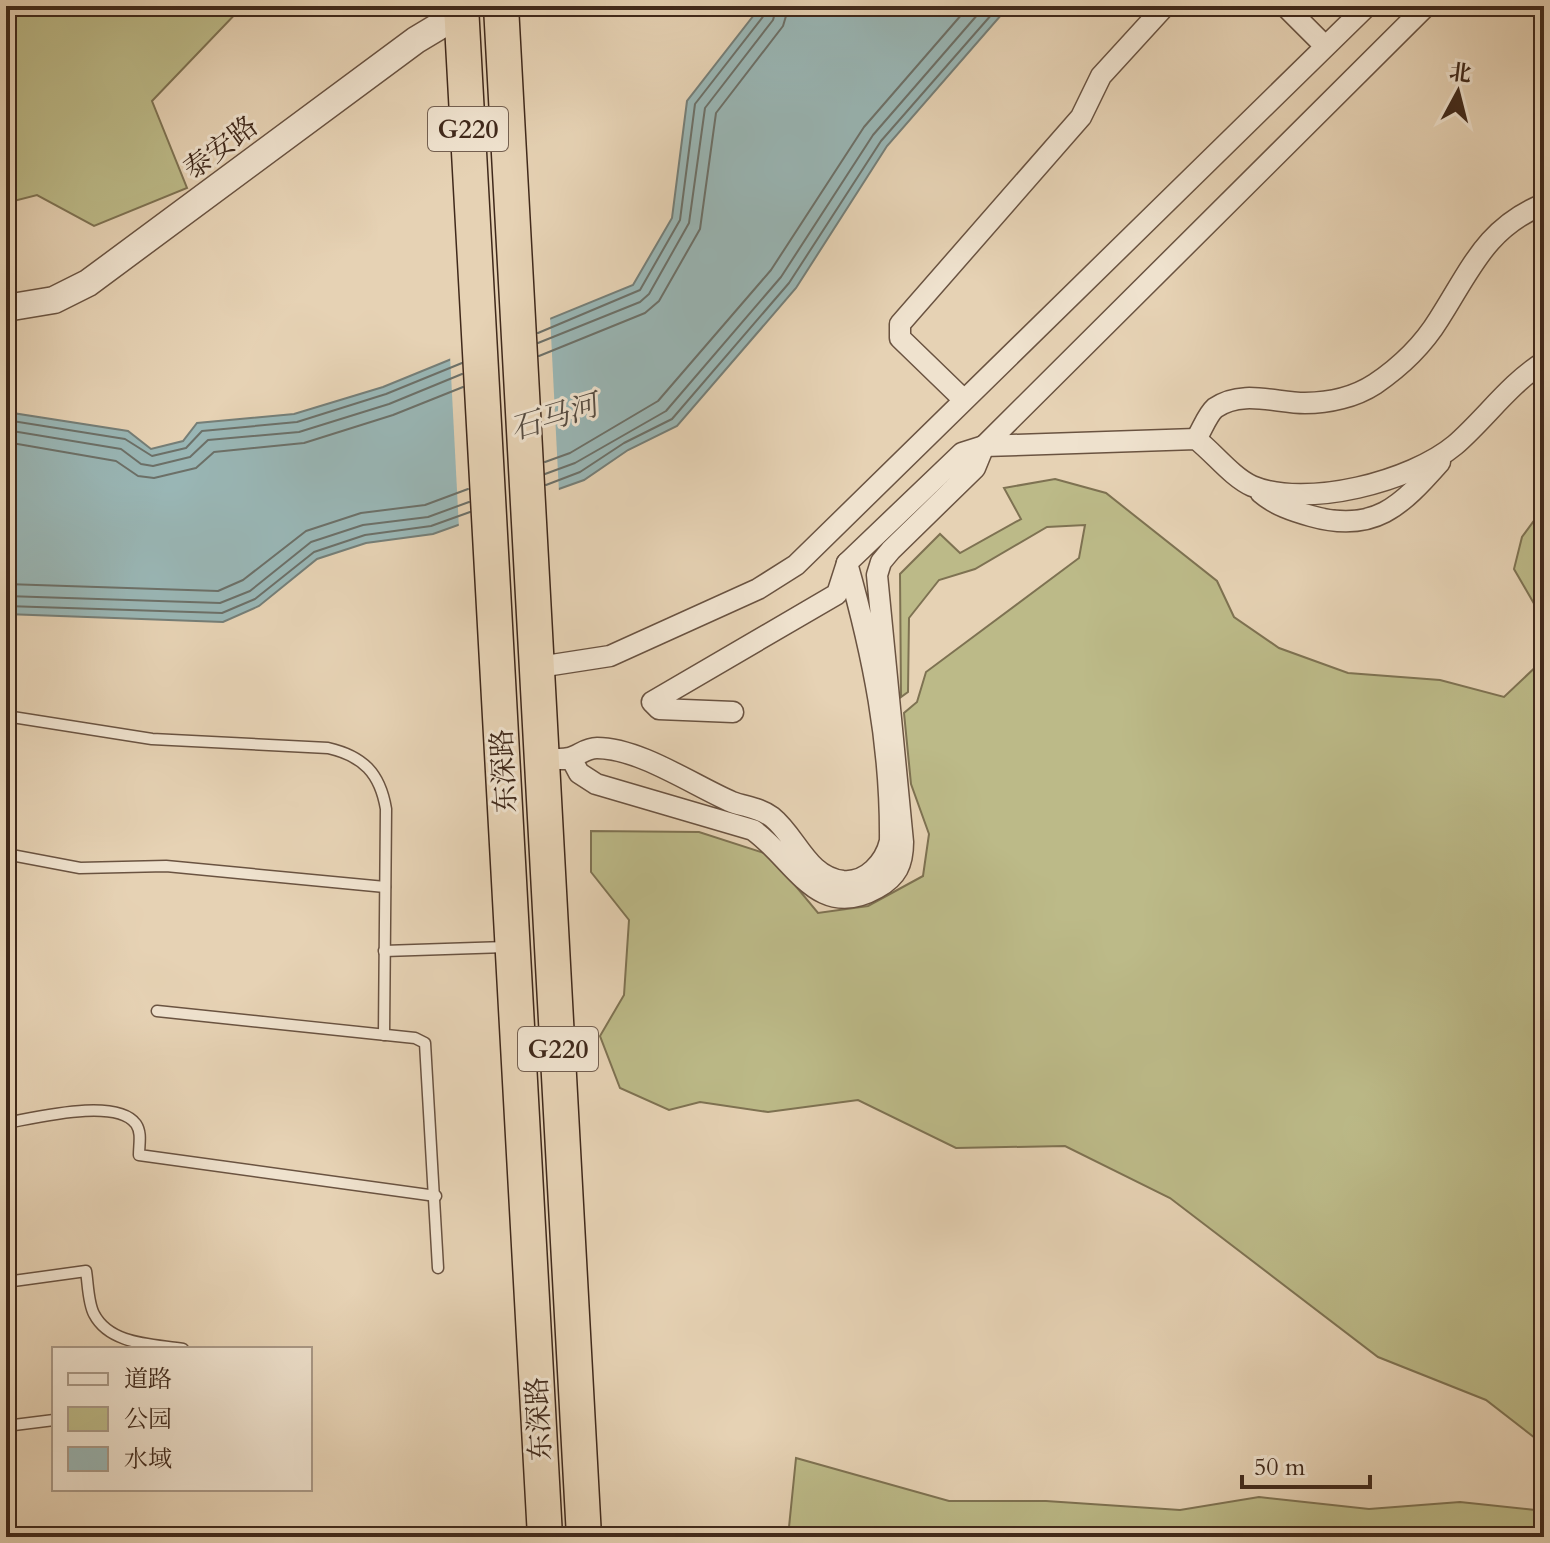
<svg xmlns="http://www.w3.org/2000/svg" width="1550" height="1543" font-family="Cardo,'Noto Serif SC',serif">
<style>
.green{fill:#bcba88;stroke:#7e7252;stroke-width:2}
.water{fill:#99b6b5;stroke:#757e77;stroke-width:2}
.pier{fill:#e6d2b4}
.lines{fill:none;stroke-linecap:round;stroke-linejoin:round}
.shore{stroke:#6c7068;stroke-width:2}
.service-casing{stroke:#6a5341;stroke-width:13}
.minor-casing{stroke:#6a5341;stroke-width:23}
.tertiary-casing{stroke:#6a5341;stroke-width:29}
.trunk-casing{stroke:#40291b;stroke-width:37}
.service{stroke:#efe2ce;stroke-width:10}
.minor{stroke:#efe2ce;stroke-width:20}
.tertiary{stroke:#efe2ce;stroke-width:26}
.trunk{stroke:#e6d2b4;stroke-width:34}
.labels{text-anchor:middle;stroke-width:6;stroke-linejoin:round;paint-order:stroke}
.shield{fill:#efe2ce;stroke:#746051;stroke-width:2}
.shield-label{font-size:26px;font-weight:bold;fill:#40291b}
.street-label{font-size:28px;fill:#40291b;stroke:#efe2ce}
.water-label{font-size:30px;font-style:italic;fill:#564c42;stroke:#efe2ce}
</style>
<rect width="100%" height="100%" fill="#e6d2b4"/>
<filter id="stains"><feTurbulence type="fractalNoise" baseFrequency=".0025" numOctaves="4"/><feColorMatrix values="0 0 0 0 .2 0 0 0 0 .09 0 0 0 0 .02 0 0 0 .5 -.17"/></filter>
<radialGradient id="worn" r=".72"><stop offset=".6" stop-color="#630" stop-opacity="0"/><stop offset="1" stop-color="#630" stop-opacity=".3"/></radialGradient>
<g class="green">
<path d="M 6,6 L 243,6 L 152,101 L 187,188 L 94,226 L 37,195 L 6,203 Z"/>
<path d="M 1055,479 L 1106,493 L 1217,581 L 1234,617 L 1279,648 L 1348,673 L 1440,680 L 1504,697 L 1544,659 L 1544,861 L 1534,892 L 1544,913 L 1544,1445 L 1486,1400 L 1378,1357 L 1170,1198 L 1065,1146 L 956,1148 L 858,1100 L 768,1112 L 700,1102 L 669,1110 L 620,1088 L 600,1036 L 624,995 L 629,920 L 591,872 L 591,831 L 699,832 L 770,855 L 818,913 L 868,906 L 923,876 L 929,834 L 911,784 L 904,713 L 917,702 L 926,672 L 1079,558 L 1085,525 L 1047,527 L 975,569 L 939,580 L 909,618 L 908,692 L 901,697 L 900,574 L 940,534 L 960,553 L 1021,519 L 1004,488 Z"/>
<path d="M 1544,507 L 1544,621 L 1514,569 L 1522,537 Z"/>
<path d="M 796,1458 L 949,1501 L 1046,1501 L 1180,1510 L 1259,1497 L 1369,1509 L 1460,1502 L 1544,1511 L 1544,1537 L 788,1537 Z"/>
</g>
<path class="water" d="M 761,6 L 1009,6 L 887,146 L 796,288 L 677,426 L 628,450 L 584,480 L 433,534 L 366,543 L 317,559 L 259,606 L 223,622 L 6,614 L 6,412 L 128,431 L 151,449 L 183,441 L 197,423 L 294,414 L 383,387 L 633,285 L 672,218 L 687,101 Z"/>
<path class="pier" d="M 550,315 L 559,493 L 459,529 L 450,355 Z"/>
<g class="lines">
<g class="shore">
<path d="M 538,333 L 640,290 L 680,220 L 695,104 L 765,14 L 767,6"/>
<path d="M 538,343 L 640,302 L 649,294 L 689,223 L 705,108 L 773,20 L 777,6"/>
<path d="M 539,356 L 645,313 L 659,301 L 700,229 L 716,113 L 783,26 L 789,6"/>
<path d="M 6,420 L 125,439 L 152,456 L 186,448 L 202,431 L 297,422 L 386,394 L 462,363"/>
<path d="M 6,430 L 121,449 L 141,464 L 153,466 L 190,457 L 208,440 L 299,432 L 389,404 L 462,374"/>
<path d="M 6,442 L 116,461 L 138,476 L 154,478 L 196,468 L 214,452 L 304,443 L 393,415 L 463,387"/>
<path d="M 545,462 L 570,453 L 658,401 L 771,270 L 864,127 L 969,6"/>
<path d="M 545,474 L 575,463 L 666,411 L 781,277 L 873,135 L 985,6"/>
<path d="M 546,485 L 580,472 L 624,443 L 672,419 L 789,283 L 881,141 L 999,6"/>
<path d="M 6,584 L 218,591 L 243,580 L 306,531 L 361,513 L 425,505 L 468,489"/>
<path d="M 6,596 L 220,603 L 250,591 L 311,542 L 363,525 L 428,517 L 469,502"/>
<path d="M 6,606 L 222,613 L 255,599 L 314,552 L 365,535 L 431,526 L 470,512"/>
</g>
<defs>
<g id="service">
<path d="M 6,716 L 152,739 L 328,748 C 363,756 380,773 386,809 L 384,1035"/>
<path d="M 6,854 L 80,868 L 166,866 L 385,887"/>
<path d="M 384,951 L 506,947"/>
<path d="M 157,1011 L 415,1038 L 425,1043 L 438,1268"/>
<path d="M 6,1123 C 35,1118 116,1097 136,1124 C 142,1133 139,1144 139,1155 L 436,1196"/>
<path d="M 6,1282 L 86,1271 C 88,1283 88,1303 94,1314 C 110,1345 153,1344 183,1349"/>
<path d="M 6,1426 L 54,1420"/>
</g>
<g id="minor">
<path d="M 1285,6 L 1325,46"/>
<path d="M 963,399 L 900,338 L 900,324 L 1081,117 L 1101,76 L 1165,6"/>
<path d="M 1196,439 C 1202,430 1207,415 1215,408 C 1242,389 1276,403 1305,403 C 1329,403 1355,397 1375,384 C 1400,367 1423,345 1439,319 C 1470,271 1486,227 1544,204"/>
<path d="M 984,446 L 1426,6"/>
<path d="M 984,446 L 1196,439 C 1214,453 1232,477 1252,486 C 1306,509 1412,481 1455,445 C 1486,418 1509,384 1544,362"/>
<path d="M 1261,493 C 1275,505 1293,511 1311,516 C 1374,534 1401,506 1440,462"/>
<path d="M 539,667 L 610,656 L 758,589 L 796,565 L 1367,6"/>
<path d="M 733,712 L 659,709 L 652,702 L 837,594 L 847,563"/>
<path d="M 544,759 C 552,758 561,760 569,758 C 579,756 585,748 597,748 C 639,748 693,785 732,802 C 746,807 760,808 772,817 C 797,837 807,877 843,881 C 867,883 885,862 890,841 C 891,744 873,655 847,563 L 962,453 L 984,446 L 975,468 L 891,550 L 881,562 L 877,575 L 903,842 C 903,864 897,877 877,888 C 817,922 794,859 753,830 L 596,784 L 579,773 L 571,758"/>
</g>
<path id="tertiary" d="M 6,308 L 54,300 L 88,283 L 416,40 L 461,13"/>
<g id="trunk">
<path d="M 461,6 L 545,1537"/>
<path d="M 501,6 L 584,1537"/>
</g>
</defs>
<use href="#service" class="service-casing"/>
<use href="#minor" class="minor-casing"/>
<use href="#tertiary" class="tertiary-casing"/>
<use href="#trunk" class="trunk-casing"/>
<use href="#service" class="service"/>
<use href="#minor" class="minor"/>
<use href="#tertiary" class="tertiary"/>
<use href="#trunk" class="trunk"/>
</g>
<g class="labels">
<g class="shield">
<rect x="428" y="107" width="80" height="44" rx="6"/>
<rect x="518" y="1027" width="80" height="44" rx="6"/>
</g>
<g class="shield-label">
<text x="468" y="138">G220</text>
<text x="558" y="1058">G220</text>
</g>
<g class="street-label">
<text transform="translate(220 147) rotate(-37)" y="10">泰安路</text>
<text transform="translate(503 771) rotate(-93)" y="10">东深路</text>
<text transform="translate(538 1419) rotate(-93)" y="10">东深路</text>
</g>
<g class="water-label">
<text transform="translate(554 417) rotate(-17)" y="10">石马河</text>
</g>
</g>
<rect width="1550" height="1543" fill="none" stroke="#e6d2b4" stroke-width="32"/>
<rect x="8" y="8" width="1534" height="1527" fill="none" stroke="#40291b" stroke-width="4"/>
<rect x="16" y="16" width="1518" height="1511" fill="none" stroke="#40291b" stroke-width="2"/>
<rect x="52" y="1347" width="260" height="144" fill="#efe2ce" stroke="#a99886" stroke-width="2"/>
<rect x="68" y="1373" width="40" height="12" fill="#efe2ce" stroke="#a99886" stroke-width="2"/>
<text x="124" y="1387" font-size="24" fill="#40291b">道路</text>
<rect x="68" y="1407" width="40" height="24" fill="#bcba88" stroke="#a99886" stroke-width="2"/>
<text x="124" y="1427" font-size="24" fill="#40291b">公园</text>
<rect x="68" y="1447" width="40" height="24" fill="#99b6b5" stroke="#a99886" stroke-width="2"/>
<text x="124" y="1467" font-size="24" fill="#40291b">水域</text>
<g transform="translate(1458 92) rotate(7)" stroke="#efe2ce" stroke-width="6" paint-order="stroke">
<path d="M0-6L14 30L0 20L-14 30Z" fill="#40291b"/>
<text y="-12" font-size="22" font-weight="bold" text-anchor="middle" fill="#40291b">北</text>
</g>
<path d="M1242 1475v12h128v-12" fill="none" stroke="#40291b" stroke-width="4"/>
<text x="1254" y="1475" font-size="24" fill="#40291b" stroke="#efe2ce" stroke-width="6" paint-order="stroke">50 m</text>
<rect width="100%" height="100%" filter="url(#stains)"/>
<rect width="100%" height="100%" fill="url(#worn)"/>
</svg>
